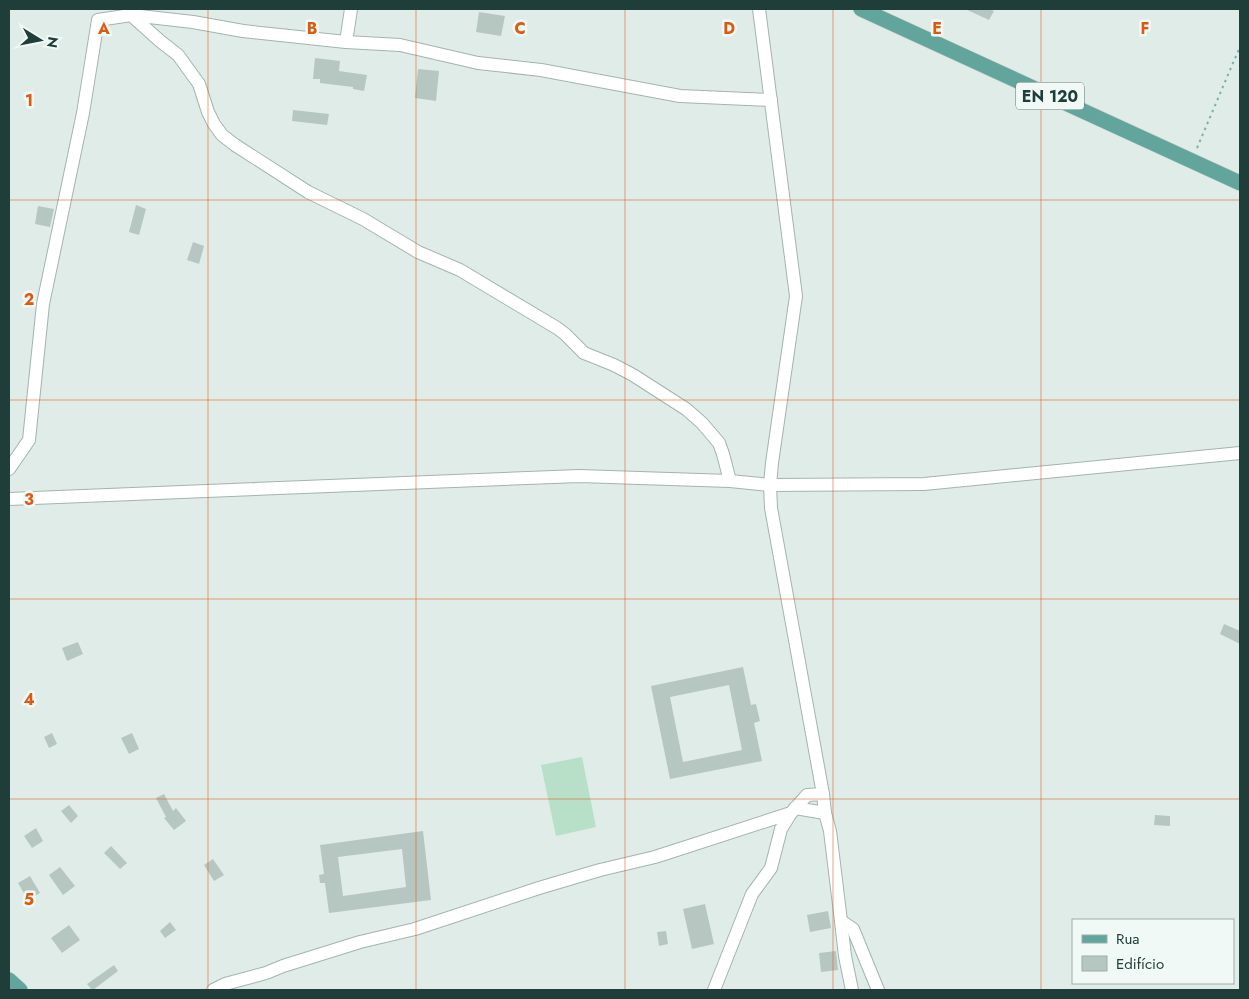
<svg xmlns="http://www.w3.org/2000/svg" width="1249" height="999" font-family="Jost,sans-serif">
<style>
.green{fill:#b8dfc7}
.building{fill:#b6c7c2;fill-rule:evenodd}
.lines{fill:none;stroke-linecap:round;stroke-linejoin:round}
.minor-casing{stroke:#a3b4b0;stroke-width:14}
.major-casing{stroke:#c1c9c8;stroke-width:16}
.path{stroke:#7eb2a8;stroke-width:2;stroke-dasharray:2.5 4;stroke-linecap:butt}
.minor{stroke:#fff;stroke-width:12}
.major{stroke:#62a59c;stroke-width:15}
.grid{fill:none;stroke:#de580e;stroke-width:1;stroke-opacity:0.55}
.labels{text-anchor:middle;stroke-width:5;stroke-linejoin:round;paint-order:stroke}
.shield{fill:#f1f9f6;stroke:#5f7672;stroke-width:1}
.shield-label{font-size:16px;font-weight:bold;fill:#203e39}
.grid-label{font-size:16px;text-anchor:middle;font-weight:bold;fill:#de580e;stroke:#f1f9f6;stroke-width:5;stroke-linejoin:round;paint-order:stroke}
</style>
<rect width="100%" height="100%" fill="#e0ece8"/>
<path class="green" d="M 582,757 L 596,827 L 556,836 L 541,765 Z"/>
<g class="building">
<path d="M 965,9 L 989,9 L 994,11 L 989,20 Z"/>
<path d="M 479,12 L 505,16 L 501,36 L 476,32 Z"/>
<path d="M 315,58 L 340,61 L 339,71 L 367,75 L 364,91 L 353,89 L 353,87 L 320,83 L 320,79 L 313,79 Z"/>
<path d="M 418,69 L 439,71 L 436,101 L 415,98 Z"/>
<path d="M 293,110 L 329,114 L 327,125 L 292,121 Z"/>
<path d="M 136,205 L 146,209 L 139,235 L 129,232 Z"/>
<path d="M 38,206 L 54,209 L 50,227 L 35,224 Z"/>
<path d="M 193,242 L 204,246 L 199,264 L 187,260 Z"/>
<path d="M 1224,624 L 1240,631 L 1240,644 L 1220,634 Z"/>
<path d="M 78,642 L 83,654 L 67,661 L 62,648 Z"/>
<path d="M 743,667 L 751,705 L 756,704 L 760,721 L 754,723 L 762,761 L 670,779 L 651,686 ZM 729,685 L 742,750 L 683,762 L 670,697 Z"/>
<path d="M 52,733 L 57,744 L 49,748 L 44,737 Z"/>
<path d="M 132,733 L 139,749 L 129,754 L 121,738 Z"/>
<path d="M 164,794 L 173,811 L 176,808 L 186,821 L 174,830 L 164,818 L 166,817 L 156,798 Z"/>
<path d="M 69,805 L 78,816 L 71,823 L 61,811 Z"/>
<path d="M 1155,815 L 1170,816 L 1170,826 L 1154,825 Z"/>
<path d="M 36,828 L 43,841 L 32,848 L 24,836 Z"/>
<path d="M 423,831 L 431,900 L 329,913 L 325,883 L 320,883 L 319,875 L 324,874 L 320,845 ZM 402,849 L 406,887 L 343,896 L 338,857 Z"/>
<path d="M 111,846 L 127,863 L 120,869 L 104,853 Z"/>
<path d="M 213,859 L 224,875 L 214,881 L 204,865 Z"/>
<path d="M 60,867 L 75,886 L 63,895 L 49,875 Z"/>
<path d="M 30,876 L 40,893 L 28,900 L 18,883 Z"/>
<path d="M 705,904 L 714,944 L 692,949 L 683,909 Z"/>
<path d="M 828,911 L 831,928 L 810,932 L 807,915 Z"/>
<path d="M 170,922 L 176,930 L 165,938 L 160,931 Z"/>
<path d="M 69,925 L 80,940 L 62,953 L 51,938 Z"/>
<path d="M 666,931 L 668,944 L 659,946 L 657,932 Z"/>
<path d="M 836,951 L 838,970 L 821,972 L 819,953 Z"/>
<path d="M 114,965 L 118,971 L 93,990 L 92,990 L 87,984 Z"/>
</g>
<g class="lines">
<defs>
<g id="minor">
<path d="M 759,9 L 796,296 L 772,463 L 770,485 L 771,508 L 823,794 L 825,813 L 830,831 L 841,921 L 853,929 L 878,990"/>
<path d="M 131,15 L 193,22 L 243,31 L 346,42 L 400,45 L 478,63 L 541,70 L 680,96 L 771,100"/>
<path d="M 346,42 L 351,9"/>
<path d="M 9,469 L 29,440 L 43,304 L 83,113 L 98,20 L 131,15 L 160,41 L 178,55 L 199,84 L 208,112 L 214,124 L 222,135 L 235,145 L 308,192 L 363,219 L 418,252 L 460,270 L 557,328 L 565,334 L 584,353 L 614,365 L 633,375 L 686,409 L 702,423 L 719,443 L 723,454 L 730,481"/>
<path d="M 9,499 L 579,476 L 730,481 L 770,485 L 924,484 L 1240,453"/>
<path d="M 795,808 L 825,813"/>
<path d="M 841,921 L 845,956 L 852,990"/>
<path d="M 213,990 L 225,984 L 266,973 L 283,966 L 360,942 L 415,929 L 539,888 L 600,870 L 655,857 L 791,813"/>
<path d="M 714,990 L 752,894 L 771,868 L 781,829 L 791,813 L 807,795 L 823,794"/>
</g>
<g id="major">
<path d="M 861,9 L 1240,183"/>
<path d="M 9,980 L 20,990"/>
</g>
</defs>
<use href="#minor" class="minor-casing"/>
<use href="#major" class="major-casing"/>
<path class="path" d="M 1197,148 L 1230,70 L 1240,47"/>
<use href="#minor" class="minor"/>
<use href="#major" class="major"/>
</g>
<path class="grid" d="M 208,9 L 208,990M 416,9 L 416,990M 625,9 L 625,990M 833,9 L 833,990M 1041,9 L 1041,990M 9,200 L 1240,200M 9,400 L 1240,400M 9,599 L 1240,599M 9,799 L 1240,799"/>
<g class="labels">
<rect class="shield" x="1016" y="82.5" width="68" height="27" rx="4"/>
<g class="shield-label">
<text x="1050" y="102">EN 120</text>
</g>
</g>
<g class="grid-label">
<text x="104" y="34">A</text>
<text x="312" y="34">B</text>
<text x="520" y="34">C</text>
<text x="729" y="34">D</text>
<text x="937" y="34">E</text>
<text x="1145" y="34">F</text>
<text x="29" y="106">1</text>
<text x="29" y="305">2</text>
<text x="29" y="505">3</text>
<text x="29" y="705">4</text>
<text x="29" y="905">5</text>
</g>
<rect width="1249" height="999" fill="none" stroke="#203e39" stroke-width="20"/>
<rect x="1072" y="919" width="162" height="65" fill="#f1f9f6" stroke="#9daeaa"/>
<rect x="1082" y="935" width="25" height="8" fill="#62a59c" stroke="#9daeaa"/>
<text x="1116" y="944" font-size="15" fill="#203e39">Rua</text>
<rect x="1082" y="956" width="25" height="15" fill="#b6c7c2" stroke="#9daeaa"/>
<text x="1116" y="969" font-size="15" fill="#203e39">Edifício</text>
<g transform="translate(40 40) rotate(100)" stroke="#f1f9f6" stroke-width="4" paint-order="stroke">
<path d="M0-4L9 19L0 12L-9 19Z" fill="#203e39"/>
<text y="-8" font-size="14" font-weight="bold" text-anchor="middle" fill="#203e39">N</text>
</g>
</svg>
